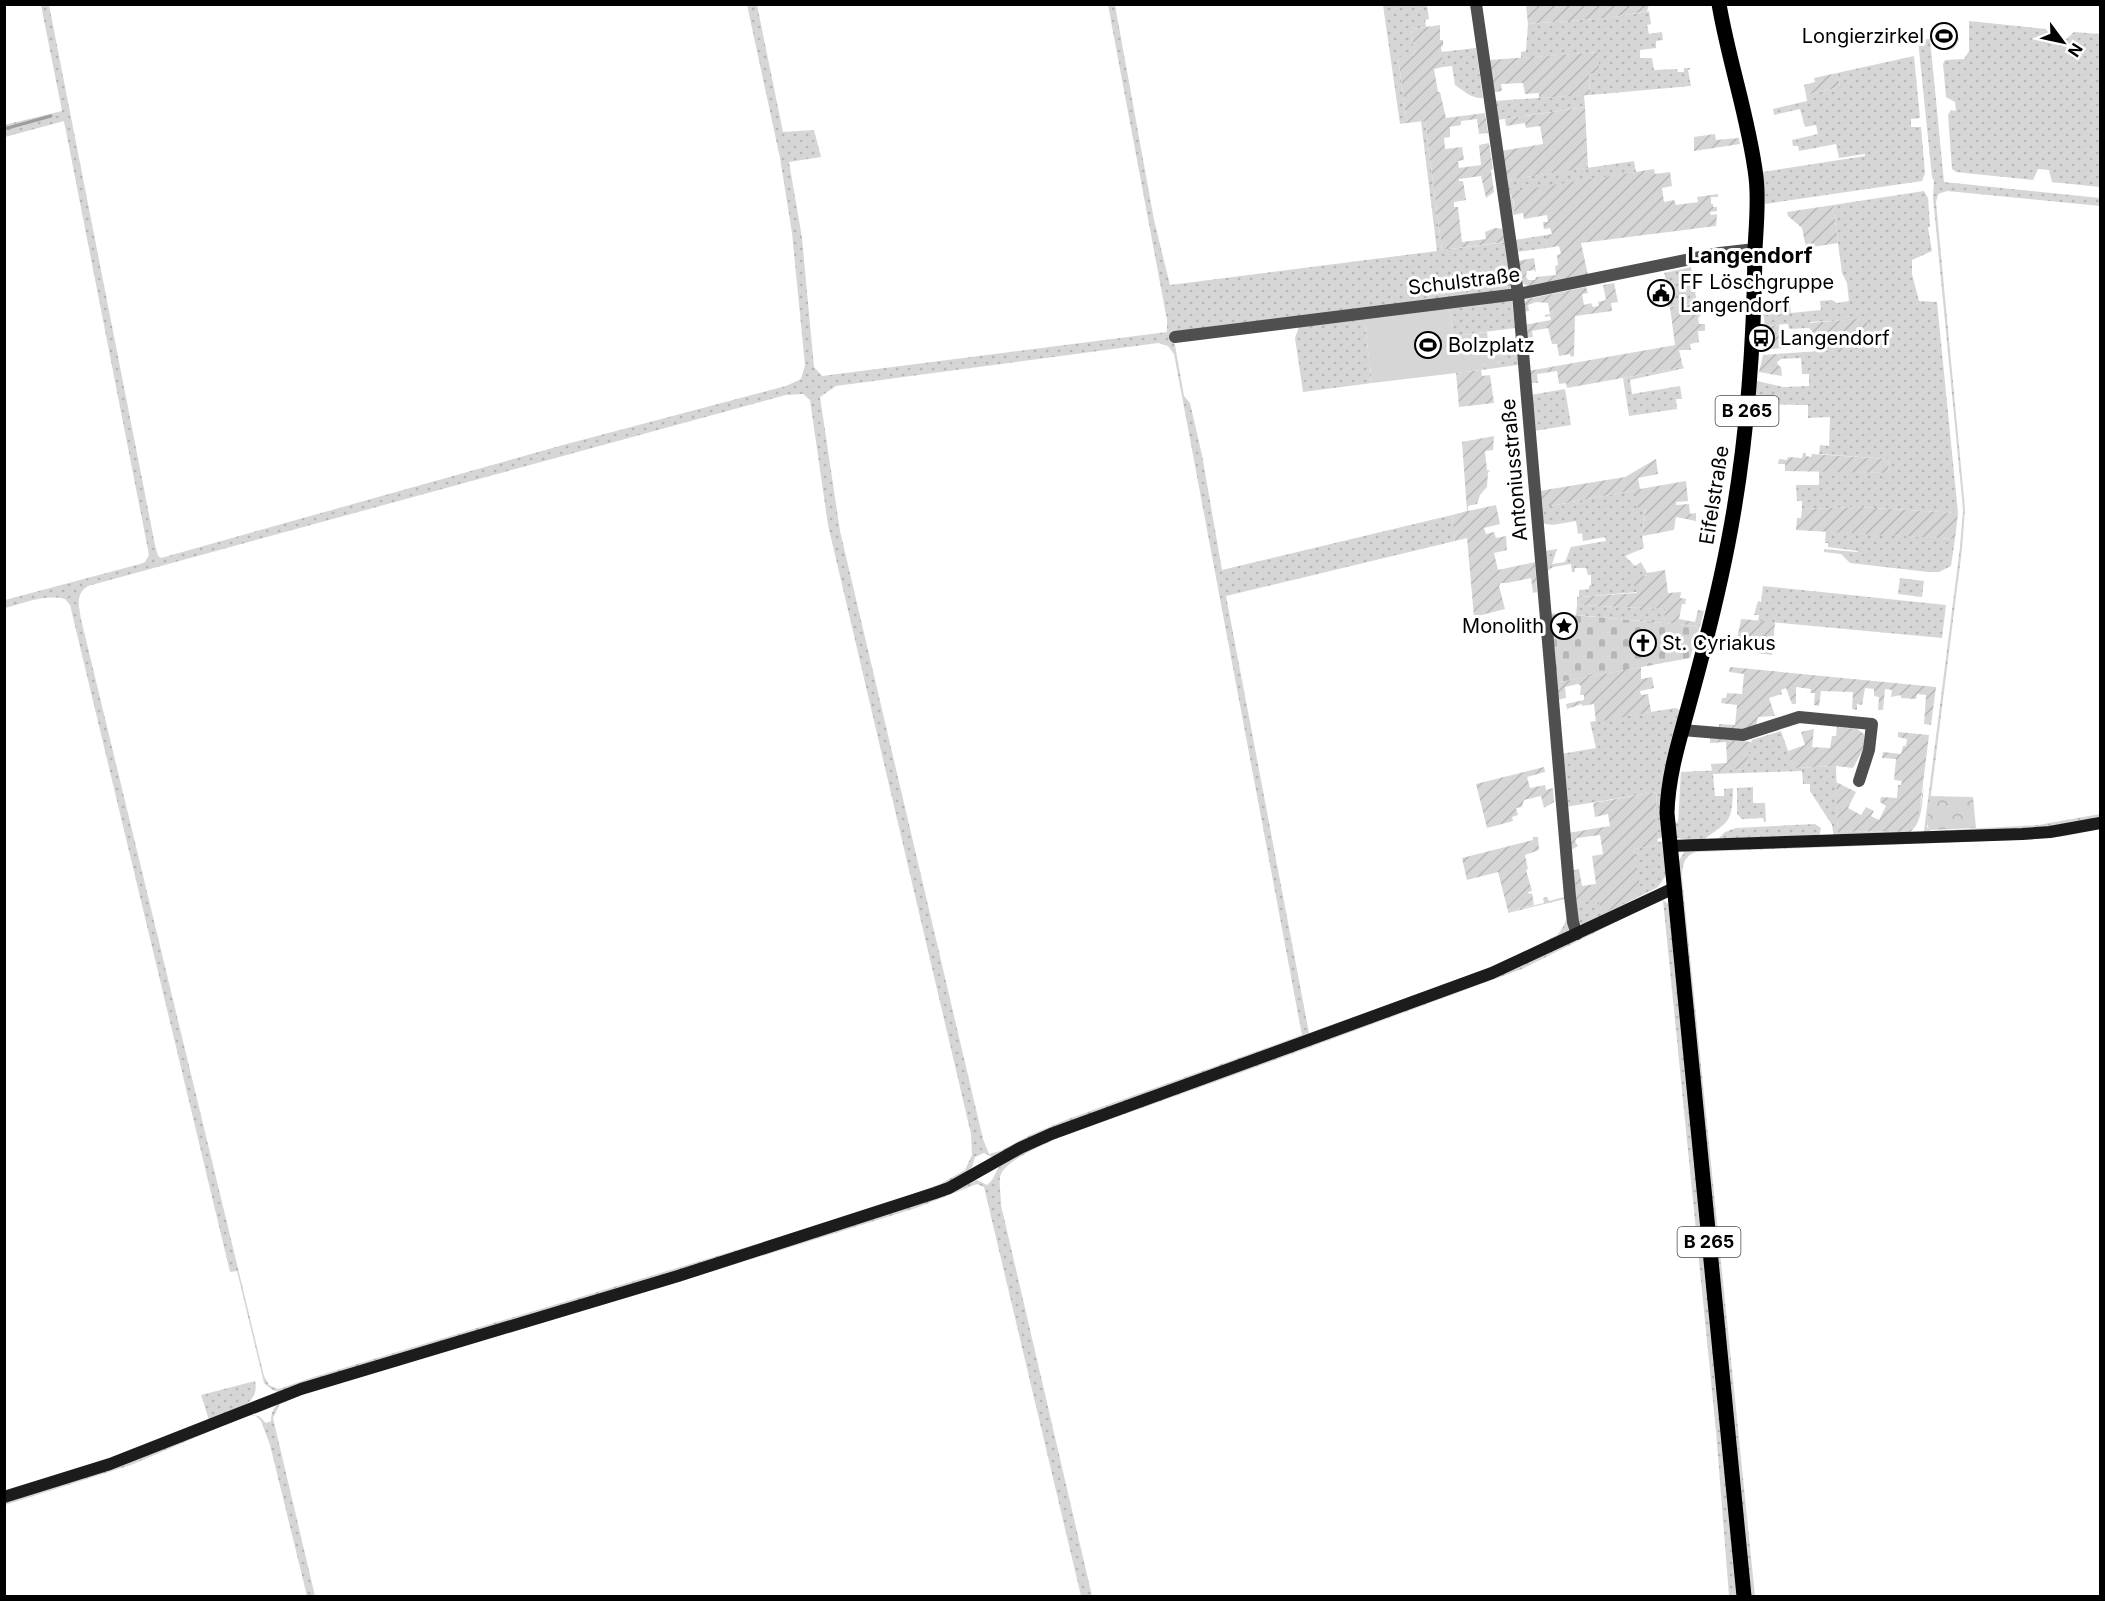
<svg xmlns="http://www.w3.org/2000/svg" width="2105" height="1601" font-family="Inter,sans-serif">
<style>
.grass{fill:url(#grass-dots);fill-rule:evenodd}
.forest{fill:url(#forest-crowns)}
.cemetery{fill:url(#cemetery-stones)}
.park{fill:#d6d6d6}
.garden{fill:url(#garden-furrows)}
.lines{fill:none;stroke-linecap:round;stroke-linejoin:round}
.stream{stroke:#9d9d9d;stroke-width:3}
.street{stroke:#4f4f4f;stroke-width:12}
.secondary{stroke:#1c1c1c;stroke-width:12}
.primary{stroke:#000;stroke-width:15}
.labels{text-anchor:middle;stroke-width:6;stroke-linejoin:round;paint-order:stroke}
.shield{fill:#fff;stroke:#4c4c4c;stroke-width:1.5}
.shield-label{font-size:18px;font-weight:bold;fill:#000}
.poi-label{font-size:20px;fill:#000;stroke:#fff;text-anchor:start}
.street-label{font-size:20px;fill:#000;stroke:#fff}
.quarter-label{font-size:22px;font-weight:bold;fill:#000;stroke:#fff}
</style>
<defs>
<pattern id="grass-dots" width="8" height="8" patternUnits="userSpaceOnUse" patternTransform="scale(1.5)"><rect width="8" height="8" fill="#d6d6d6"/><path d="M2 2h.1M6 6h.1" fill="none" stroke="#b6b6b6" stroke-width="1.8" stroke-linecap="round"/></pattern>
<pattern id="forest-crowns" width="20" height="18" patternUnits="userSpaceOnUse" patternTransform="scale(1.5)"><rect width="20" height="18" fill="#d6d6d6"/><path d="M2 6a3 3 0 1 1 6 0M12 15a3 3 0 1 1 6 0" fill="none" stroke="#b6b6b6"/></pattern>
<pattern id="cemetery-stones" width="16" height="16" patternUnits="userSpaceOnUse" patternTransform="scale(1.5)"><rect width="16" height="16" fill="#d6d6d6"/><path d="M2 7V4a2 2 0 0 1 4 0v3zM10 15v-3a2 2 0 0 1 4 0v3z" fill="#b6b6b6"/></pattern>
<pattern id="garden-furrows" width="10" height="10" patternUnits="userSpaceOnUse" patternTransform="scale(1.5)"><rect width="10" height="10" fill="#d6d6d6"/><path d="M-1 1l2-2M0 10L10 0M9 11l2-2" fill="none" stroke="#b6b6b6"/></pattern>
</defs>
<rect width="100%" height="100%" fill="#fff"/>
<g class="grass">
<path d="M 41,5 L 49,5 L 155,545 L 158,556 L 161,558 L 563,445 L 786,386 L 801,379 L 805,365 L 792,233 L 780,158 L 747,5 L 757,5 L 783,132 L 814,130 L 821,157 L 789,162 L 802,238 L 814,367 L 822,376 L 1167,332 L 1167,320 L 1108,5 L 1115,5 L 1154,220 L 1170,285 L 1437,251 L 1421,121 L 1425,121 L 1442,250 L 1508,242 L 1514,284 L 1509,290 L 1500,293 L 1173,334 L 1184,396 L 1190,403 L 1202,455 L 1222,570 L 1452,515 L 1455,541 L 1226,596 L 1309,1033 L 1496,966 L 1557,935 C 1568,923 1568,914 1565,899 L 1508,913 L 1508,911 L 1544,903 L 1543,898 L 1547,897 L 1549,901 L 1564,897 L 1566,898 L 1570,928 L 1563,937 L 1492,970 L 1037,1135 L 992,1157 L 984,1153 L 975,1157 L 972,1167 L 962,1177 L 917,1196 L 709,1263 L 355,1368 L 280,1393 L 271,1389 L 264,1383 L 237,1271 L 230,1272 L 70,605 L 65,599 C 45,594 24,603 5,608 L 5,600 L 140,564 L 145,562 L 149,555 L 64,121 L 5,137 L 4,125 L 62,111 ZM 1158,343 L 1168,346 L 1174,354 L 1302,1035 L 1068,1119 L 1030,1135 L 1000,1151 L 989,1154 L 983,1139 L 840,531 L 820,397 L 836,386 ZM 803,394 L 810,400 L 828,525 L 971,1134 L 972,1155 L 965,1170 L 940,1184 L 902,1198 L 770,1240 L 317,1376 L 278,1389 L 269,1385 L 264,1376 L 81,619 C 79,606 75,594 88,586 L 786,395 Z"/>
<path d="M 1383,5 L 1427,5 L 1429,19 L 1425,20 L 1426,27 L 1411,29 L 1415,55 L 1398,58 L 1407,123 L 1400,124 Z"/>
<path d="M 1649,11 L 1651,24 L 1647,25 L 1649,34 L 1662,32 L 1663,40 L 1656,41 L 1656,48 L 1640,50 L 1640,58 L 1652,58 L 1654,70 L 1677,69 L 1678,72 L 1684,72 L 1684,68 L 1691,68 L 1688,70 L 1691,86 L 1590,95 L 1589,73 L 1600,52 L 1521,58 L 1521,52 L 1526,51 L 1528,24 L 1608,18 Z"/>
<path d="M 1969,21 L 2046,29 L 2055,42 L 2063,42 L 2074,32 L 2100,34 L 2100,187 L 2052,182 L 2049,170 L 2038,169 L 2033,180 L 1956,172 L 1952,169 L 1948,115 L 1951,110 L 1956,111 L 1955,102 L 1946,97 L 1943,64 L 1945,60 L 1964,59 L 1969,51 Z"/>
<path d="M 1930,39 L 1944,182 L 2100,198 L 2100,206 L 1947,191 L 1938,194 L 1936,202 L 1965,509 L 1962,549 L 1927,827 L 1931,831 L 2038,825 L 2100,814 L 2100,820 L 2070,826 L 1925,834 L 1924,831 L 1960,547 L 1963,509 L 1933,197 L 1934,181 L 1932,177 L 1918,40 Z"/>
<path d="M 1476,48 L 1483,98 C 1472,99 1464,91 1455,85 L 1452,66 L 1443,67 L 1441,52 Z"/>
<path d="M 1914,56 L 1920,118 L 1911,119 L 1911,127 L 1921,127 L 1925,173 L 1922,181 L 1765,204 L 1762,172 L 1865,156 L 1865,154 L 1839,158 L 1836,144 L 1799,151 L 1798,146 L 1793,146 L 1792,140 L 1818,134 L 1816,125 L 1805,127 L 1800,109 L 1774,115 L 1773,109 L 1807,101 L 1806,95 L 1840,87 L 1837,73 Z"/>
<path d="M 1584,95 L 1585,107 L 1497,120 L 1494,101 Z"/>
<path d="M 1634,161 L 1636,172 L 1509,193 C 1514,199 1515,207 1513,215 L 1506,180 Z"/>
<path d="M 1924,191 L 1928,198 L 1930,226 L 1928,228 L 1932,251 L 1912,260 L 1912,274 L 1919,301 L 1937,302 L 1958,513 L 1858,507 L 1802,509 L 1802,501 L 1797,501 L 1796,485 L 1819,485 L 1819,471 L 1888,473 L 1889,459 L 1819,454 L 1820,445 L 1829,446 L 1830,417 L 1808,418 L 1808,405 L 1755,404 L 1757,381 L 1783,387 L 1809,386 L 1809,374 L 1802,374 L 1801,358 L 1781,359 L 1776,354 L 1869,348 L 1867,319 L 1810,322 L 1809,328 L 1789,329 L 1788,324 L 1765,326 L 1762,302 L 1765,300 L 1789,299 L 1791,313 L 1821,310 L 1820,301 L 1832,300 L 1837,303 L 1849,301 L 1847,283 L 1842,273 L 1833,205 Z"/>
<path d="M 1546,235 L 1547,248 L 1516,252 L 1514,240 Z"/>
<path d="M 1691,267 L 1697,303 L 1668,307 L 1663,284 L 1667,283 L 1664,273 Z"/>
<path d="M 1512,301 L 1515,328 L 1453,336 L 1449,305 Z"/>
<path d="M 1364,317 L 1372,383 L 1303,392 L 1295,338 L 1299,327 Z"/>
<path d="M 1516,346 L 1518,365 L 1481,370 L 1480,365 L 1502,362 L 1502,357 L 1496,349 Z"/>
<path d="M 1683,367 L 1685,368 L 1630,380 L 1632,394 L 1680,386 L 1682,399 L 1676,399 L 1677,409 L 1629,416 L 1623,378 Z"/>
<path d="M 1565,389 L 1571,425 L 1534,431 L 1530,395 Z"/>
<path d="M 1635,490 L 1646,508 L 1642,535 L 1644,548 L 1625,556 L 1635,566 L 1641,562 L 1647,573 L 1638,592 L 1579,597 L 1579,590 L 1589,589 L 1589,586 L 1591,585 L 1591,575 L 1588,575 L 1586,568 L 1575,568 L 1575,572 L 1572,572 L 1571,564 L 1553,567 L 1545,573 L 1544,551 L 1557,549 L 1552,564 L 1565,562 L 1571,547 L 1606,541 L 1605,537 L 1583,541 L 1582,533 L 1578,534 L 1576,521 L 1552,525 L 1541,523 L 1540,508 Z"/>
<path d="M 1826,531 L 1955,539 L 1951,566 L 1939,572 L 1928,572 L 1850,563 L 1841,554 L 1824,552 L 1824,549 L 1857,552 L 1858,551 L 1828,547 L 1828,543 L 1825,543 Z"/>
<path d="M 1900,578 L 1924,581 L 1922,597 L 1898,594 Z"/>
<path d="M 1763,586 L 1946,605 L 1942,638 L 1758,621 L 1759,615 L 1754,615 L 1758,601 L 1761,602 Z"/>
<path d="M 1577,605 L 1666,609 L 1664,623 L 1576,615 Z"/>
<path d="M 1675,708 L 1681,710 L 1663,837 L 1657,839 L 1655,813 L 1657,792 L 1565,807 L 1561,754 L 1596,748 L 1590,722 Z"/>
<path d="M 1781,731 L 1794,768 L 1836,766 L 1838,832 L 1905,831 L 1920,808 L 1924,785 C 1922,801 1923,823 1909,833 L 1834,838 L 1832,825 L 1810,791 L 1810,784 L 1803,784 L 1802,771 L 1713,774 L 1715,796 L 1724,796 L 1724,789 L 1733,788 C 1732,827 1728,820 1701,842 L 1677,838 L 1675,823 L 1678,822 L 1681,772 L 1745,769 L 1752,740 Z"/>
<path d="M 1753,787 L 1753,803 L 1765,803 L 1766,822 L 1764,822 L 1763,818 L 1742,819 L 1737,814 L 1737,788 Z"/>
<path d="M 1815,824 L 1821,828 L 1819,837 L 1719,838 L 1725,832 L 1736,828 Z"/>
<path d="M 2100,826 L 2100,829 L 2066,836 L 2016,840 L 1696,852 C 1684,856 1682,866 1682,878 L 1755,1596 L 1750,1596 L 1678,862 L 1685,851 Z"/>
<path d="M 1663,841 L 1666,875 L 1658,887 L 1583,925 L 1578,922 L 1574,903 L 1598,898 L 1602,913 L 1640,894 L 1634,849 L 1658,845 L 1658,842 Z"/>
<path d="M 1661,899 L 1670,905 L 1738,1596 L 1729,1596 L 1716,1431 L 1663,900 L 1643,909 L 1644,904 Z"/>
<path d="M 1633,910 L 1636,912 L 1522,969 L 1240,1073 L 1058,1138 C 1044,1145 1004,1160 1000,1177 C 999,1185 1001,1196 1001,1205 L 1092,1596 L 1081,1596 L 993,1225 L 984,1187 L 977,1184 L 916,1208 L 656,1289 L 306,1393 L 280,1404 L 273,1418 L 315,1596 L 307,1596 L 270,1445 L 261,1421 L 256,1416 L 248,1415 L 131,1465 L 5,1505 L 5,1501 L 149,1454 L 247,1414 L 259,1416 L 266,1423 L 271,1421 C 271,1399 293,1395 310,1389 L 667,1283 L 916,1204 L 971,1181 L 977,1180 L 987,1185 C 996,1178 994,1172 1001,1165 C 1012,1155 1026,1149 1039,1142 L 1467,987 L 1529,962 Z"/>
<path d="M 255,1381 C 261,1407 228,1412 209,1420 L 201,1395 Z"/>
</g>
<path class="forest" d="M 1930,796 L 1973,797 L 1976,828 L 1929,830 L 1927,823 Z"/>
<path class="cemetery" d="M 1549,613 L 1700,626 L 1690,658 L 1555,683 Z"/>
<g class="park">
<path d="M 1937,23 C 1948,23 1957,29 1959,40 L 1954,48 C 1937,56 1920,35 1937,23 Z"/>
<path d="M 1449,305 L 1453,336 L 1487,332 L 1489,349 L 1496,349 L 1502,357 L 1503,362 L 1481,365 L 1481,370 L 1372,383 L 1364,317 Z"/>
</g>
<g class="garden">
<path d="M 1526,5 L 1526,4 L 1649,5 L 1647,11 L 1608,18 L 1528,24 Z"/>
<path d="M 1440,25 L 1440,40 L 1443,40 L 1443,46 L 1441,47 L 1443,67 L 1434,69 L 1438,92 L 1440,92 L 1446,118 L 1485,113 L 1488,133 L 1479,134 L 1477,119 L 1461,121 L 1461,125 L 1450,127 L 1450,137 L 1444,138 L 1445,149 L 1462,147 L 1464,160 L 1458,161 L 1459,168 L 1481,165 L 1479,145 L 1489,143 L 1493,169 L 1491,170 L 1494,192 L 1486,198 L 1481,176 L 1459,179 L 1459,181 L 1463,181 L 1466,200 L 1454,202 L 1454,207 L 1458,207 L 1462,242 L 1486,239 L 1485,232 L 1495,228 L 1503,229 L 1505,242 L 1442,250 L 1425,121 L 1407,123 L 1398,57 L 1415,55 L 1411,29 Z"/>
<path d="M 1600,52 L 1598,73 L 1589,74 L 1590,95 L 1539,98 L 1539,93 L 1525,94 L 1523,83 L 1501,84 L 1502,91 L 1495,92 L 1493,89 L 1489,60 Z"/>
<path d="M 1837,73 L 1840,87 L 1806,95 L 1804,85 L 1815,82 L 1814,78 Z"/>
<path d="M 1585,107 L 1588,168 L 1506,180 L 1501,151 L 1543,144 L 1540,126 L 1526,128 L 1525,123 L 1506,126 L 1505,119 Z"/>
<path d="M 1715,134 L 1716,140 L 1739,138 L 1740,144 L 1694,151 L 1694,137 Z"/>
<path d="M 1654,169 L 1655,174 L 1670,172 L 1672,186 L 1662,188 L 1664,202 L 1674,200 L 1676,205 L 1698,202 L 1697,197 L 1718,194 L 1718,197 L 1711,197 L 1711,204 L 1713,204 L 1713,207 L 1717,207 L 1717,211 L 1710,212 L 1711,215 L 1717,214 L 1716,226 L 1581,243 L 1588,275 L 1529,287 L 1520,282 L 1517,261 L 1534,258 L 1536,272 L 1534,270 L 1527,271 L 1526,276 L 1528,280 L 1535,280 L 1536,277 L 1556,275 L 1555,266 L 1558,265 L 1557,255 L 1561,254 L 1559,246 L 1547,248 L 1546,235 L 1552,234 L 1550,228 L 1544,229 L 1543,222 L 1548,222 L 1547,215 L 1524,219 L 1523,213 L 1513,215 C 1516,207 1514,199 1509,192 Z"/>
<path d="M 1833,205 L 1838,243 L 1806,248 L 1802,228 L 1788,216 L 1787,212 Z"/>
<path d="M 1614,283 L 1618,302 L 1611,303 L 1612,311 L 1575,316 L 1574,356 L 1571,357 L 1570,354 L 1559,356 L 1557,344 L 1552,344 L 1548,328 L 1532,331 L 1533,337 L 1525,338 L 1524,325 L 1551,320 L 1550,316 L 1545,317 L 1545,315 L 1550,314 L 1548,303 L 1536,302 L 1528,305 L 1529,311 L 1523,312 L 1523,305 L 1527,299 L 1586,287 L 1588,293 L 1582,294 L 1584,305 L 1591,303 L 1593,307 L 1599,306 L 1598,302 L 1606,300 L 1603,285 Z"/>
<path d="M 1703,302 L 1704,307 L 1701,307 L 1701,315 L 1698,318 L 1699,324 L 1705,324 L 1705,331 L 1698,331 L 1699,342 L 1690,344 L 1691,350 L 1679,350 L 1683,367 L 1567,388 L 1566,383 L 1559,384 L 1557,371 L 1537,374 L 1538,383 L 1529,383 L 1528,371 L 1675,345 L 1670,307 Z"/>
<path d="M 1867,318 L 1870,348 L 1814,352 L 1814,346 L 1806,346 L 1806,338 L 1813,337 L 1812,331 L 1809,328 L 1810,323 Z"/>
<path d="M 1779,325 L 1780,330 L 1782,330 L 1783,348 L 1772,349 L 1764,347 L 1765,326 Z"/>
<path d="M 1776,354 L 1781,359 L 1777,362 L 1778,365 L 1781,367 L 1782,376 L 1759,372 L 1763,355 Z"/>
<path d="M 1481,370 L 1482,376 L 1490,375 L 1494,403 L 1459,407 L 1456,373 Z"/>
<path d="M 1494,436 L 1493,450 L 1485,451 L 1487,470 L 1491,471 L 1488,472 L 1487,487 L 1480,495 L 1477,504 L 1468,506 L 1468,511 L 1496,505 L 1500,524 L 1484,528 L 1486,534 L 1494,532 L 1496,538 L 1506,536 L 1507,550 L 1494,553 L 1498,570 L 1535,562 L 1537,592 L 1533,593 L 1531,578 L 1507,583 L 1501,583 L 1499,586 L 1505,609 L 1474,617 L 1467,538 L 1455,541 L 1452,515 L 1467,511 L 1462,442 Z"/>
<path d="M 1803,453 L 1806,453 L 1806,456 L 1811,457 L 1812,454 L 1889,459 L 1888,473 L 1785,471 L 1785,464 L 1778,464 L 1779,459 L 1787,460 L 1788,457 L 1802,458 Z"/>
<path d="M 1656,459 L 1658,474 L 1638,478 L 1640,489 L 1686,481 L 1688,501 L 1676,502 L 1676,505 L 1689,504 L 1690,514 L 1696,513 L 1696,521 L 1676,517 L 1674,530 L 1642,536 L 1646,509 L 1638,509 L 1635,490 L 1540,508 L 1539,491 L 1625,477 Z"/>
<path d="M 1858,507 L 1958,513 L 1955,539 L 1796,530 L 1797,518 L 1801,518 L 1802,509 Z"/>
<path d="M 1665,570 L 1668,593 L 1681,592 L 1680,598 L 1686,599 L 1685,603 L 1687,604 L 1682,604 L 1679,619 L 1695,622 L 1698,610 L 1704,611 L 1700,626 L 1664,623 L 1665,609 L 1577,605 L 1577,597 L 1637,593 L 1631,578 L 1646,576 L 1647,573 Z"/>
<path d="M 1741,619 L 1775,622 L 1772,655 L 1735,650 Z"/>
<path d="M 1641,667 L 1641,679 L 1652,677 L 1654,688 L 1640,691 L 1641,695 L 1648,694 L 1651,712 L 1596,722 L 1594,704 L 1582,706 L 1582,704 L 1567,709 L 1566,704 L 1584,700 L 1584,695 L 1580,695 L 1581,686 L 1578,684 L 1565,687 L 1566,698 L 1556,700 L 1555,683 Z"/>
<path d="M 1730,667 L 1936,687 L 1931,725 L 1924,724 L 1926,695 L 1917,694 L 1916,699 L 1901,698 L 1901,695 L 1891,697 L 1892,690 L 1885,689 L 1883,710 L 1878,710 L 1879,697 L 1874,696 L 1874,689 L 1865,688 L 1862,705 L 1857,704 L 1857,710 L 1852,709 L 1853,692 L 1821,691 L 1819,706 L 1814,705 L 1815,693 L 1810,693 L 1811,689 L 1796,687 L 1796,704 L 1792,704 L 1786,688 L 1781,690 L 1782,694 L 1769,698 L 1775,716 L 1758,717 L 1756,726 L 1743,731 L 1719,728 L 1719,724 L 1735,725 L 1737,705 L 1721,703 L 1722,698 L 1726,698 L 1727,693 L 1742,694 L 1744,674 L 1729,672 Z"/>
<path d="M 1837,727 L 1857,729 L 1864,734 L 1864,748 L 1853,768 L 1836,766 L 1794,768 L 1788,751 L 1805,745 L 1801,732 L 1814,729 L 1812,747 L 1830,748 L 1832,736 L 1836,736 Z"/>
<path d="M 1898,732 L 1929,735 L 1920,808 L 1913,825 L 1905,831 L 1838,832 L 1836,782 L 1856,792 L 1848,808 L 1861,815 L 1866,807 L 1874,811 L 1871,816 L 1879,820 L 1886,806 L 1880,802 L 1881,797 L 1897,798 L 1898,785 L 1901,785 L 1902,781 L 1894,780 L 1896,759 L 1882,758 L 1883,752 L 1901,754 L 1903,746 L 1906,746 L 1907,739 L 1898,737 Z"/>
<path d="M 1710,738 L 1752,742 L 1745,769 L 1712,771 L 1711,764 L 1727,763 L 1726,742 L 1710,743 Z"/>
<path d="M 1544,767 L 1545,772 L 1527,777 L 1530,788 L 1545,785 L 1546,790 L 1553,788 L 1554,802 L 1544,808 L 1541,796 L 1524,800 L 1522,807 L 1516,808 L 1518,815 L 1512,817 L 1513,821 L 1487,828 L 1476,784 Z"/>
<path d="M 1657,792 L 1655,813 L 1658,845 L 1634,849 L 1641,894 L 1602,914 L 1598,899 L 1574,903 L 1571,871 L 1579,869 L 1582,886 L 1596,884 L 1592,856 L 1603,854 L 1600,835 L 1577,838 L 1575,841 L 1578,846 L 1569,851 L 1568,833 L 1610,826 L 1608,814 L 1595,817 L 1593,803 Z"/>
<path d="M 1533,837 L 1538,837 L 1539,850 L 1525,855 L 1528,869 L 1526,870 L 1532,891 L 1528,892 L 1529,894 L 1532,893 L 1534,905 L 1508,911 L 1498,872 L 1467,880 L 1462,858 L 1533,840 Z"/>
</g>
<g class="lines">
<path class="stream" d="M 4,129 L 51,116"/>
<g class="street">
<path d="M 1476,4 L 1518,294 L 1570,897 L 1573,922 L 1577,934"/>
<path d="M 1175,337 L 1518,294 L 1720,253 L 1755,249"/>
<path d="M 1682,730 L 1743,735 L 1799,717 L 1872,724 L 1869,750 L 1859,781"/>
</g>
<g class="secondary">
<path d="M 1670,846 L 2022,834 L 2050,832 L 2100,823"/>
<path d="M 4,1497 L 110,1464 L 301,1389 L 678,1276 L 935,1193 L 949,1188 L 1020,1148 L 1051,1134 L 1492,973 L 1674,888"/>
</g>
<path class="primary" d="M 1719,4 C 1729,63 1749,119 1756,177 C 1759,202 1756,226 1755,250 C 1754,348 1747,446 1728,543 C 1718,595 1705,646 1691,697 C 1681,735 1668,773 1667,813 L 1744,1596"/>
</g>
<defs>
<symbol id="stadium-ring" viewBox="-11 -11 22 22"><circle r="9.5" fill="#fff" stroke="#000" stroke-width="1.5"/><path d="M0-5a6.5 5 0 1 0 0 10a6.5 5 0 1 0 0-10ZM-3.5-1.8h7v3.6h-7Z" fill="#000"/></symbol>
<symbol id="civic-ring" viewBox="-11 -11 22 22"><circle r="9.5" fill="#fff" stroke="#000" stroke-width="1.5"/><path d="M-.6-6.5H3V-4.5H.6V-3L4-1V1h2V6H-6V1h2V-1L-.6-3ZM-1.2 2.5V6h2.4V2.5Z" fill="#000"/></symbol>
<symbol id="bus-ring" viewBox="-11 -11 22 22"><circle r="9.5" fill="#fff" stroke="#000" stroke-width="1.5"/><path d="M-5-6H5V4H4V6H2V4H-2V6H-4V4H-5ZM-3.5-4V0h7V-4ZM-3.5 1.2v1.5H-2V1.2ZM2 1.2v1.5H3.5V1.2Z" fill="#000"/></symbol>
<symbol id="sight-ring" viewBox="-11 -11 22 22"><circle r="9.5" fill="#fff" stroke="#000" stroke-width="1.5"/><path d="M0-6L1.8-2.2L6-1.7L2.9 1.2L3.7 5.4L0 3.3L-3.7 5.4L-2.9 1.2L-6-1.7L-1.8-2.2Z" fill="#000"/></symbol>
<symbol id="church-ring" viewBox="-11 -11 22 22"><circle r="9.5" fill="#fff" stroke="#000" stroke-width="1.5"/><path d="M-1.2-6h2.4v3.5h3.3v2.4h-3.3V6h-2.4V-.1h-3.3v-2.4h3.3Z" fill="#000"/></symbol>
</defs>
<g fill-rule="evenodd">
<use href="#stadium-ring" x="1929" y="21" width="30" height="30"/>
<use href="#civic-ring" x="1646" y="278" width="30" height="30"/>
<use href="#bus-ring" x="1746" y="323" width="30" height="30"/>
<use href="#stadium-ring" x="1413" y="330" width="30" height="30"/>
<use href="#sight-ring" x="1549" y="611" width="30" height="30"/>
<use href="#church-ring" x="1628" y="628" width="30" height="30"/>
</g>
<g class="labels">
<g class="shield">
<rect x="1715.5" y="396" width="63" height="30" rx="4.5"/>
<rect x="1677.5" y="1227" width="63" height="30" rx="4.5"/>
</g>
<g class="shield-label">
<text x="1747" y="417">B 265</text>
<text x="1709" y="1248">B 265</text>
</g>
<g class="poi-label">
<text x="1924" y="43" text-anchor="end">Longierzirkel</text>
<text x="1680" y="289">FF Löschgruppe<tspan x="1680" dy="23">Langendorf</tspan></text>
<text x="1780" y="345">Langendorf</text>
<text x="1448" y="352">Bolzplatz</text>
<text x="1544" y="633" text-anchor="end">Monolith</text>
<text x="1662" y="650">St. Cyriakus</text>
</g>
<g class="street-label">
<text transform="translate(1464 281) rotate(-7)" y="7">Schulstraße</text>
<text transform="translate(1514 470) rotate(-95)" y="7">Antoniusstraße</text>
<text transform="translate(1714 495) rotate(-81)" y="7">Eifelstraße</text>
</g>
<g class="quarter-label">
<text x="1750" y="263">Langendorf</text>
</g>
</g>
<rect width="2105" height="1601" fill="none" stroke="#000000" stroke-width="12"/>
<g transform="translate(2063 42) rotate(123)" stroke="#ffffff" stroke-width="4.5" paint-order="stroke">
<path d="M0-4.5L10 22L0 15L-10 22Z" fill="#000000"/>
<text y="-9" font-size="16" font-weight="bold" text-anchor="middle" fill="#000000">N</text>
</g>
</svg>
